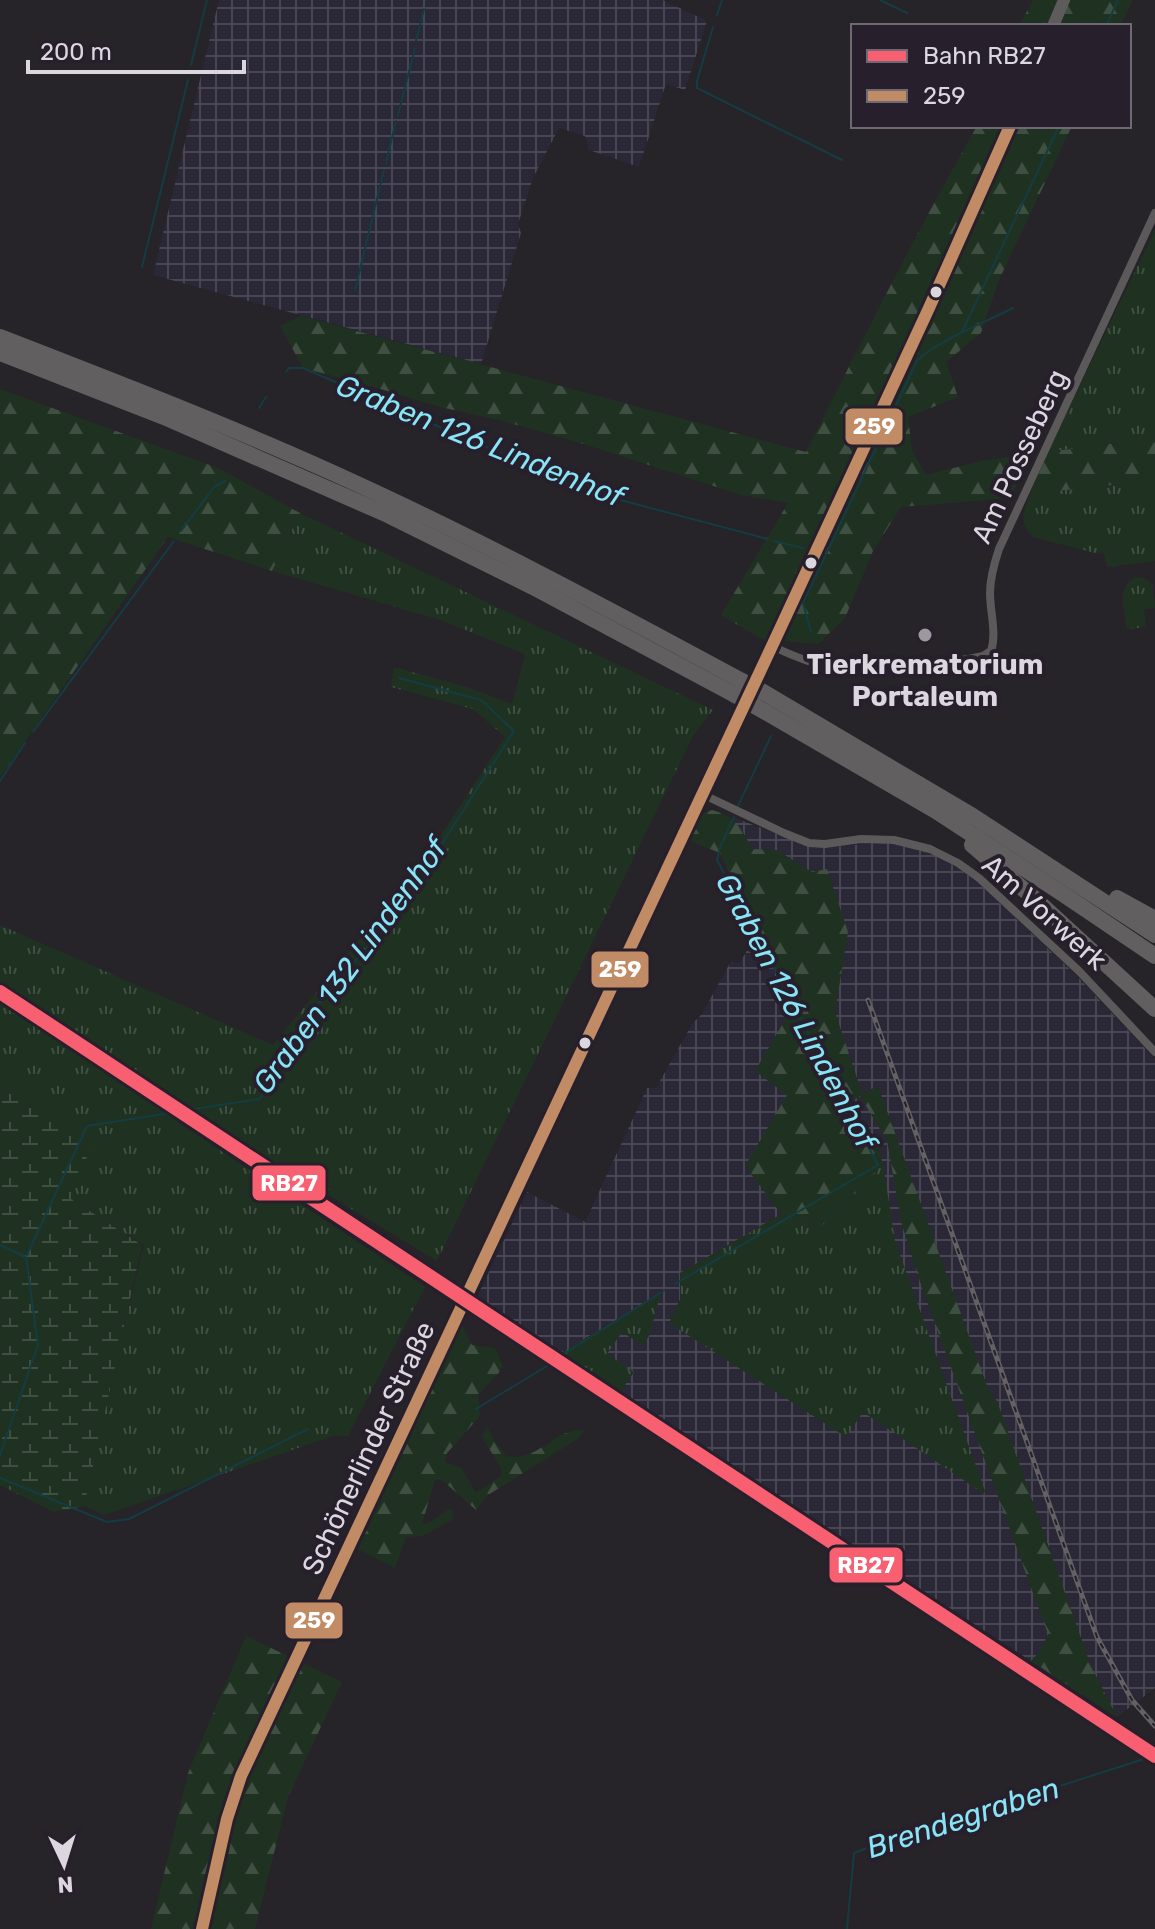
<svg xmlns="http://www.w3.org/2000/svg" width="1155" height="1929" font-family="Rubik,sans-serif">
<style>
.industrial{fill:url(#industrial-grid)}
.grass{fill:url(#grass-tufts)}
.forest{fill:url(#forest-firs)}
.wetland{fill:url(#wetland-marsh)}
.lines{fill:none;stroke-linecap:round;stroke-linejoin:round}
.stream{stroke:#143c43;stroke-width:2}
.street{stroke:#5b5959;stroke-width:8}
.secondary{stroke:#5d5b5b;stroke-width:12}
.highway{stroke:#625f60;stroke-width:16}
.rail-casing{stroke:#636164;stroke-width:5}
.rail{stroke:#27202c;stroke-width:2;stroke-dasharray:6;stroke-linecap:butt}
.highway-bridge{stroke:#625f60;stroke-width:16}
.bus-1-casing{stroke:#27202c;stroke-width:18}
.bus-1{stroke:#c18c65;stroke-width:12}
.rail-1-casing{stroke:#27202c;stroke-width:20}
.rail-1{stroke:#f86071;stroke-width:14}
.bus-dot{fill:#dcd7df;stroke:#27202c;stroke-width:3}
.poi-dot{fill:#9c989f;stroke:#27202c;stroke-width:3}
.labels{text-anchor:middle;stroke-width:8;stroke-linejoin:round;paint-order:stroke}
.street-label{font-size:28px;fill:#dcd7df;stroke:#27202c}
.poi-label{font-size:28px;font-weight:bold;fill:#dcd7df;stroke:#27202c}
.water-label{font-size:30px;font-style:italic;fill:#88e4f6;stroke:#27202c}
.line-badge{stroke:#27202c;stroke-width:3}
.badge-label{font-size:22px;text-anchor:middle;font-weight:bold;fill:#fff}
</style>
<defs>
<pattern id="industrial-grid" width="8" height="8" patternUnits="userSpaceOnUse" patternTransform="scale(2)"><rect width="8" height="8" fill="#2a2736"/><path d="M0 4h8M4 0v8" fill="none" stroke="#484653"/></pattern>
<pattern id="grass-tufts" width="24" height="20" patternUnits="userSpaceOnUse" patternTransform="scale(2)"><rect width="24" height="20" fill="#1f3221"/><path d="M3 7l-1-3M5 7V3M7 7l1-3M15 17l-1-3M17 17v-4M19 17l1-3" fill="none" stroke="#3f4f41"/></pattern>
<pattern id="forest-firs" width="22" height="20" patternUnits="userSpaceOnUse" patternTransform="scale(2)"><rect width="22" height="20" fill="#1f3221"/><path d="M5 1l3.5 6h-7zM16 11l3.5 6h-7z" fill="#3f4f41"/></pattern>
<pattern id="wetland-marsh" width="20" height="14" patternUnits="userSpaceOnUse" patternTransform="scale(2)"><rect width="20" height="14" fill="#1f3221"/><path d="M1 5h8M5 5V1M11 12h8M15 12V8" fill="none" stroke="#3f4f41"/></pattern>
</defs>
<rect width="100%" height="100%" fill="#262329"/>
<g class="industrial">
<path d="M 219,0 L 663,0 L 707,21 L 685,90 L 666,84 L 639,167 L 589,150 L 585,136 L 559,128 L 533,178 L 518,224 L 521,233 L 481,364 L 153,275 Z"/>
<path d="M 735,818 L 811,847 L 834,847 L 874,843 L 894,844 L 930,853 L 953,865 L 975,880 L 1076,975 L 1155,1059 L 1155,1688 L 1117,1717 L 476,1299 L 527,1192 L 585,1222 L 647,1088 L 656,1088 L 692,1024 L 702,1014 L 731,961 L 739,964 L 759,930 L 720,853 Z"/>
</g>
<g class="grass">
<path d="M 1155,230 L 1155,438 L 1048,452 Z"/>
<path d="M 1155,480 L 1155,561 L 1107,567 L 1104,552 L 1095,553 L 1033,537 C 1018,523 1024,511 1030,494 Z"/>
<path d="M 300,513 L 713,710 L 694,734 L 437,1261 L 197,1115 L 0,986 L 0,925 L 273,1045 L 424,861 L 505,737 L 473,709 L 391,687 L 394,667 L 470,688 L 512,704 L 525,654 L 441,620 L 272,571 Z"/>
<path d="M 1135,577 L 1147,579 L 1153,585 L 1155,608 L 1144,609 L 1146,627 L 1127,629 C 1124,610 1116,588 1135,577 Z"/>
<path d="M 0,1001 L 164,1109 L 179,1123 L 425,1287 L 348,1436 L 333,1436 L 104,1515 L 84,1506 L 96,1439 L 144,1245 L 70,1199 L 93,1141 L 1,1075 L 2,1011 L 0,1009 Z"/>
<path d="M 883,1164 L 895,1241 L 985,1491 L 984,1494 L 863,1412 L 846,1437 L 669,1323 L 680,1299 L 680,1273 L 781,1214 L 817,1230 Z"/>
<path d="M 661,1293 L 649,1336 L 643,1346 L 622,1332 L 607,1354 L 634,1372 L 619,1394 L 559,1354 Z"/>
</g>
<g class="forest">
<path d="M 1033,0 L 1133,0 L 1120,26 L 1019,26 Z"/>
<path d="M 977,126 L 1072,126 L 998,282 L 981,333 L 946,362 L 958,397 L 908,417 L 912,450 L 926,475 L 981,461 L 1030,454 L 1011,498 L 901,507 L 873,551 L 845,618 L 818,644 L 761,639 L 721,615 L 788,503 L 741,495 L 587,445 L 499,420 L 440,407 L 374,387 L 303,368 L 280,326 L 301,316 L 806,452 C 861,342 916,233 977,126 Z"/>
<path d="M 0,389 L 218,468 L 300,513 L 272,571 L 168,537 L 0,777 Z"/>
<path d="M 1155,438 L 1155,480 L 1030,494 L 1048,452 Z"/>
<path d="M 712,810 C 736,817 741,827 752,849 L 777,850 L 812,872 L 827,869 L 848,932 L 835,1012 L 862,1093 L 878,1086 L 989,1391 L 997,1401 L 1091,1666 L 1117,1717 L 1031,1661 L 1040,1651 L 1048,1634 L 922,1288 L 902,1225 L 887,1141 L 860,1096 L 851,1102 L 879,1150 L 883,1164 L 817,1230 L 781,1214 L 745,1166 L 787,1095 L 755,1071 L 792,1008 L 759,929 L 720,853 L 690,841 L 702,814 Z"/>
<path d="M 462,1325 L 472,1345 L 495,1348 L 503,1366 L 498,1374 L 478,1395 L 480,1416 L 447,1453 L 445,1462 L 461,1467 L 476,1493 L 501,1476 L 501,1468 L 482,1437 L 487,1426 L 493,1439 L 506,1456 C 539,1463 556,1426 583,1431 L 579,1438 L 488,1495 L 476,1510 L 442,1480 L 435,1479 L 422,1524 L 427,1524 L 451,1508 L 454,1519 L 422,1536 L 406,1537 L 395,1568 L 358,1549 Z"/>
<path d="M 246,1636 L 342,1682 L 288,1797 L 255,1929 L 151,1929 L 188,1773 Z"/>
</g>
<path class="wetland" d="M 0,1009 L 2,1010 L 2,1075 L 93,1141 L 71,1199 L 142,1245 L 84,1506 L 54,1512 L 0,1485 Z"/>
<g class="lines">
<g class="stream">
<path d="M 426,0 L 427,0"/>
<path d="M 880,0 L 907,13"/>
<path d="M 717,15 L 722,0"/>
<path d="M 1106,26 L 1118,0"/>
<path d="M 713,27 L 697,81 L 697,88 L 842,160"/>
<path d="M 416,41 L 424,9"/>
<path d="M 191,65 L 207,0"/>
<path d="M 398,115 L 415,48"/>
<path d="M 386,163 L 396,121"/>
<path d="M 142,267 L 188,80"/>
<path d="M 355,290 L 384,170"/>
<path d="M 962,332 L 1059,126"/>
<path d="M 286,372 L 289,368 L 303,368 L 590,492 L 768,539"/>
<path d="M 259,408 L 266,397"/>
<path d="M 181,531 L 214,487 L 225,481"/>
<path d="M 774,541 L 803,548"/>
<path d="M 811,632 L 803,603 L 917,361 C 933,343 990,320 1013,308"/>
<path d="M 33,732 L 174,541"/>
<path d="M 0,781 L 25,743"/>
<path d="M 738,806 L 771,736"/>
<path d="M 194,1109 L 260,1099 L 290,1052 L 310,1014 L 401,908 L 514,731 L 481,700 L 399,678"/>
<path d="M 0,1245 L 26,1257 L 38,1345 L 0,1455"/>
<path d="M 27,1255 L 87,1126 L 170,1113"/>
<path d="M 675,1284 L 878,1165 L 717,860 L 720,847 L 734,817"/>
<path d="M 562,1355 L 665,1290"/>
<path d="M 476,1409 L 552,1363"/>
<path d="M 0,1478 L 107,1522 L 129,1519 L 308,1429"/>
<path d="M 847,1929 L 854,1853 L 922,1827 L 968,1819 L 984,1814 L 997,1806 L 1144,1759"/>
</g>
<g class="street">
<path d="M 772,646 C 799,659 825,669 855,669 L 969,659 L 983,656 L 991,651 C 997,633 990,612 990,593 C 990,578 994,564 999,549 L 1155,213"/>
<path d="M 702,794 L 784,833 L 809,843 L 825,844 L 861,839 L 894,840 L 930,849 L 958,863 L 979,878 L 1079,971 L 1155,1052"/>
</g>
<g class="secondary">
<path d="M 1053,26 L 1064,0"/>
<path d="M 202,1929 L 227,1819 L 241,1776 L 772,646 L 929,308 L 1010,126"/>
</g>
<g class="highway">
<path d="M 0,337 C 111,380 222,423 331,472 C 471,535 607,608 742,681"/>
<path d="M 0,353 L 164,417 L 388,515 L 533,587 L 735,695"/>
<path d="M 763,692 L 971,815 L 1155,935"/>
<path d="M 755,706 L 936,811 L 1063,894 L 1155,956"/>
<path d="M 972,845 L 1035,899 L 1155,1009"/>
<path d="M 1117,898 L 1155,919"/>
</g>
<defs>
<path id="rail" d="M 868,1000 L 1097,1637 L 1132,1700 L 1155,1726"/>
</defs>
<use href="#rail" class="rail-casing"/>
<use href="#rail" class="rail"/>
<g class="highway-bridge">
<path d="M 742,681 L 763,692"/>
<path d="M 735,695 L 755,706"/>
</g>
<defs>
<path id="bus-1" d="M 202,1929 L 227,1819 L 241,1776 L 772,646 L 929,308 L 1010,126"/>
</defs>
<use href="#bus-1" class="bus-1-casing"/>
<use href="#bus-1" class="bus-1"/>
<defs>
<path id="rail-1" d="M 0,992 L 1155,1756"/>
</defs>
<use href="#rail-1" class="rail-1-casing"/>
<use href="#rail-1" class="rail-1"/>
</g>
<g class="bus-dot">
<circle cx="936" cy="292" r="7"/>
<circle cx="811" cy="563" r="7"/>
<circle cx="585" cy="1043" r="7"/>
</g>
<circle class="poi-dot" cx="925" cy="635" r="8"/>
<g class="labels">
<g class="street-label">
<text transform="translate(1019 456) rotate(-65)" y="10">Am Posseberg</text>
<text transform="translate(1045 912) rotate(42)" y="10">Am Vorwerk</text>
<text transform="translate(368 1448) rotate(-65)" y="10">Schönerlinder Straße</text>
</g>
<g class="poi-label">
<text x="925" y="674">Tierkrematorium<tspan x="925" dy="32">Portaleum</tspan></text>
</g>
<g class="water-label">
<text transform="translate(480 441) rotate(22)" y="10">Graben 126 Lindenhof</text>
<text transform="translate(350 966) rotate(-54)" y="10">Graben 132 Lindenhof</text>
<text transform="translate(796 1011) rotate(62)" y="10">Graben 126 Lindenhof</text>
<text transform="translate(963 1818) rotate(-18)" y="10">Brendegraben</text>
</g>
</g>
<g class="line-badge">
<rect x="844" y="407" width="60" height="39" rx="8" fill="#c18c65"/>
<rect x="590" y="950" width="60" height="39" rx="8" fill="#c18c65"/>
<rect x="251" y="1164" width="76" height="38" rx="8" fill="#f86071"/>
<rect x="828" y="1546" width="76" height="38" rx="8" fill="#f86071"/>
<rect x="284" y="1601" width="60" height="39" rx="8" fill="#c18c65"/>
</g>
<g class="badge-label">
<text x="874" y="434">259</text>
<text x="620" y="977">259</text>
<text x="289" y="1191">RB27</text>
<text x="866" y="1573">RB27</text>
<text x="314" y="1628">259</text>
</g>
<rect x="851" y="24" width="280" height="104" fill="#27202c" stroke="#6f6974" stroke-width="2"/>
<rect x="867" y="50" width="40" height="12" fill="#f86071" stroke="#6f6974" stroke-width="2"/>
<text x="923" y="64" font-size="24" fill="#dcd7df">Bahn RB27</text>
<rect x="867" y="90" width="40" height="12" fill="#c18c65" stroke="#6f6974" stroke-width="2"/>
<text x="923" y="104" font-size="24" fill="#dcd7df">259</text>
<g transform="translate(64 1865) rotate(176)" stroke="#27202c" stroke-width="6" paint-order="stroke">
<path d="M0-6L14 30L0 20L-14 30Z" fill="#dcd7df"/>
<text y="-12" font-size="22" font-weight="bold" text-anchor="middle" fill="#dcd7df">N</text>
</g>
<path d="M28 60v12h216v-12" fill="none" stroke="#dcd7df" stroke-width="4"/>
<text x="40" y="60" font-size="24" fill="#dcd7df" stroke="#27202c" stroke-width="6" paint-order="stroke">200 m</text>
</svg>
